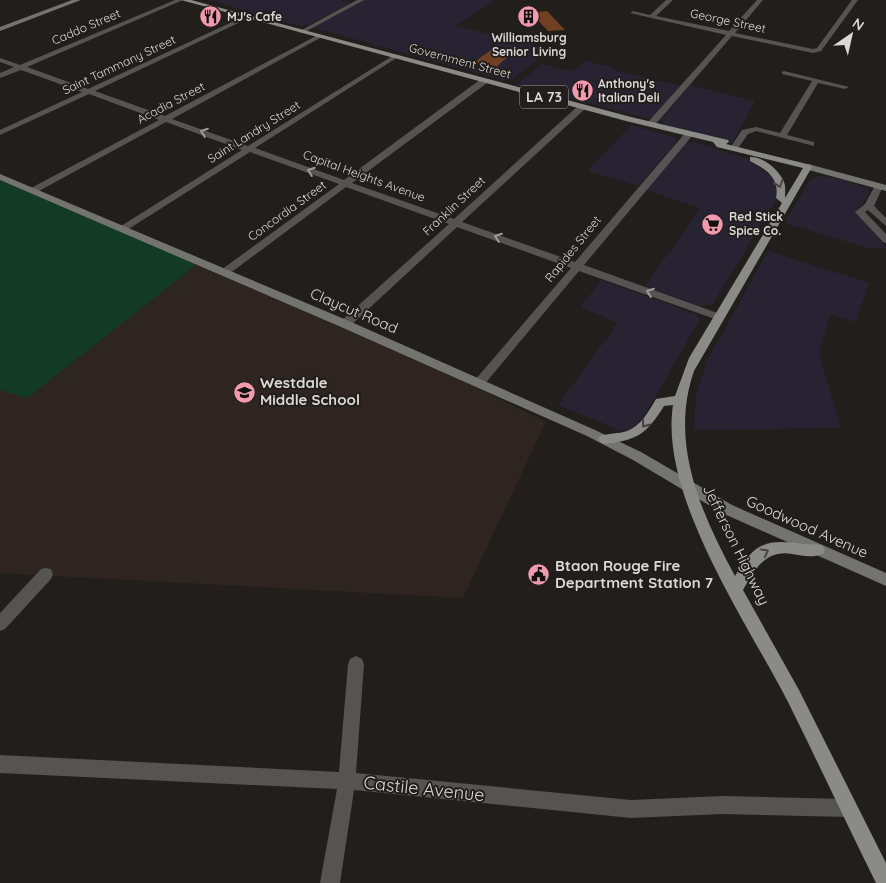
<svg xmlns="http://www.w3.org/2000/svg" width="886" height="883" font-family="Quicksand,sans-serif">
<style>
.commercial{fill:#282333}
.built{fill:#2e2520}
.green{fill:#123a25}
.building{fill:#714022}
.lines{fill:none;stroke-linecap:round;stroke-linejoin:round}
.street{fill:#555453;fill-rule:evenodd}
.secondary{fill:#737370;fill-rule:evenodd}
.primary{fill:#8a8a86;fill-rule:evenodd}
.oneway{stroke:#9e9d9c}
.oneway2{stroke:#464441}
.labels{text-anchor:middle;stroke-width:4;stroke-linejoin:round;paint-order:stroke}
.far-poi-label{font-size:12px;font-weight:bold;fill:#dad8d7;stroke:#221e1c;text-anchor:start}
.far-street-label{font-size:12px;fill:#dad8d7;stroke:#221e1c}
.shield{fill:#221e1c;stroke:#a3a09f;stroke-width:1}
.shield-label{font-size:14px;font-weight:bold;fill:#dad8d7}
.street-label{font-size:15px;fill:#dad8d7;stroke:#221e1c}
.poi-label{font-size:15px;font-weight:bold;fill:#dad8d7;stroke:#221e1c;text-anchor:start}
.near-street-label{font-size:18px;fill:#dad8d7;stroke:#221e1c}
</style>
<rect width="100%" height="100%" fill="#221e1c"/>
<g class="commercial">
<path d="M 210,0 L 341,0 L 351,3 L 308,25 L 299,26 Z"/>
<path d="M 361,0 L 496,0 L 455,26 L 552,49 L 511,80 L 502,80 L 311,27 Z"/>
<path d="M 586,61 L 615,68 L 614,70 L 680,86 L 653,117 L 647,118 L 516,85 L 543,64 L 573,72 Z"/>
<path d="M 690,85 L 755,101 L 732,143 L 665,125 L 661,120 Z"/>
<path d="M 631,125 L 674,137 L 677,141 L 638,186 L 588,171 Z"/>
<path d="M 694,142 L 751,160 L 773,178 L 778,187 L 779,195 L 712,305 L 699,306 L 645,286 L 701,208 L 646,190 L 685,144 Z"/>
<path d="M 821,176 L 845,180 L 868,189 L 869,193 L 857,210 L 886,248 L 868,248 L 785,223 L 809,181 L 812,178 Z"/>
<path d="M 768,251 L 869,283 L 856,322 L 830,314 L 819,354 L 841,428 L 694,430 L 696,395 L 707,361 Z"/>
<path d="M 601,280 L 698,315 L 700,319 L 645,414 L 633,429 L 622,431 L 558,405 L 618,323 L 581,307 Z"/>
</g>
<path class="built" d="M 0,180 L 450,374 L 546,422 L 463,598 L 0,573 Z"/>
<path class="green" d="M 0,180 L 193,262 L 195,266 L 27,398 L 0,390 Z"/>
<g class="building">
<path d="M 547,11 L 565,30 L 548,31 L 531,13 Z"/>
<path d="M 495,47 L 513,52 L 494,69 L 473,63 Z"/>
</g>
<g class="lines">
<g class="street">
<path d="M 175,0 L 183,0 L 27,67 L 88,89 L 245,16 L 249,16 L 249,18 L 95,91 L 165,116 L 316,36 L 320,36 L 320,38 L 172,119 L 248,146 L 394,55 L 398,55 L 398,57 L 255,148 L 344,180 L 481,79 L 487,79 L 487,83 L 352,183 L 454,219 L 579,105 L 585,105 L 585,109 L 462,222 L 575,262 L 686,132 L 692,132 L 692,136 L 584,265 L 723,315 L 724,317 L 723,319 L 715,319 L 579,271 L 483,386 L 475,386 L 473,383 L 475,380 L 571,268 L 457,227 L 349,327 L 345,328 L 340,324 L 341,321 L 449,224 L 346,187 L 229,274 L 221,274 L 221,270 L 339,184 L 250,152 L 127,230 L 121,230 L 121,226 L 242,150 L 166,122 L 37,192 L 31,192 L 31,188 L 159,120 L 89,94 L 0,135 L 0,130 L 82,92 L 21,70 L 0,78 L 0,73 L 14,67 L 0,62 L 0,58 L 20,65 Z"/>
<path d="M 357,0 L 364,0 L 303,33 L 298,32 Z"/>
<path d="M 666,0 L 673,0 L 656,16 L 729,31 L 757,0 L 763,0 L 735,33 L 813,49 L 817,48 L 852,0 L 858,0 L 821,51 L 813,53 L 732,36 L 654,126 L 648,126 L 648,122 L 726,35 L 630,13 L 633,11 L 650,15 Z"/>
<path d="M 784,71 L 849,87 L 845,89 L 818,83 L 787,135 L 814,142 L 814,146 L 756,131 L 748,134 L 739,147 L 733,147 L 732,145 L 742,130 L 756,127 L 780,133 L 812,81 L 782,74 L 782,72 Z"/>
<path d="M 876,184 L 883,186 L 874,206 L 886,218 L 886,226 L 868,210 L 865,212 L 886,234 L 886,243 L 883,242 L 855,212 L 865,204 Z"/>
<path d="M 46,568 L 51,569 L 53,574 L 51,579 L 5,629 L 0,631 L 0,613 L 41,569 Z"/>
<path d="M 356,656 L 362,659 L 364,664 L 356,773 L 631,800 L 722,796 L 848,799 L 854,802 L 857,808 L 854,814 L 848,817 L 722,814 L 631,818 L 354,790 L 340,883 L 320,883 L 337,789 L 0,773 L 0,755 L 339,772 L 348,664 L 350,659 Z"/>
</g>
<g class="secondary">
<path d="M 72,0 L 81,0 L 0,31 L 0,27 Z"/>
<path d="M 808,164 L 886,185 L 886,191 L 805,169 L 805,165 Z"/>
<path d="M 0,174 L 349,321 L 595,430 L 641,452 L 732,505 L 886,573 L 886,586 L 722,513 L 633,460 L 587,436 L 341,327 L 0,180 Z"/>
</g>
<path class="primary" d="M 181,0 L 191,0 L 631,117 L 728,140 L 729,142 L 726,144 L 811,165 L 812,167 L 694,371 C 669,443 701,513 735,576 C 755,542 766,539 803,544 C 810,545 817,543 823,546 L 825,550 L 823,554 C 812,558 803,556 792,554 C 766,549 754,570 743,590 L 799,690 L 886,863 L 886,883 L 876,883 C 846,823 818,762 788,702 C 747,622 659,496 673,405 L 664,406 C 646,435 637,440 604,444 L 600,442 L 598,439 L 600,436 C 608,433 618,434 627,431 C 641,426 649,411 656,399 L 675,396 L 689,358 L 782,203 L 776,198 C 780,178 766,169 750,161 L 750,157 C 763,156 780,171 784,182 C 786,187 785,193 785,198 L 803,168 L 717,147 L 713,142 L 626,121 Z"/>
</g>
<defs><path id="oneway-chevron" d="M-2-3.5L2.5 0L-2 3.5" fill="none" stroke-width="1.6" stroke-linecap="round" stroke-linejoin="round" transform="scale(1.25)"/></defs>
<g class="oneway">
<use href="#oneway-chevron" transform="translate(204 132) rotate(-160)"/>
<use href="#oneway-chevron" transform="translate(311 171) rotate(-160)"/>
<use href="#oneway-chevron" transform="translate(498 237) rotate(-160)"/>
<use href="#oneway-chevron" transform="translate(650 292) rotate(-160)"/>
</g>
<g class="oneway2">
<use href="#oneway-chevron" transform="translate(779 184) rotate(71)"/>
<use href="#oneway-chevron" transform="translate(645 424) rotate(126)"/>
<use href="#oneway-chevron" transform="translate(765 552) rotate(-29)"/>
</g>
<defs>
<symbol id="restaurant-disc" viewBox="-11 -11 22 22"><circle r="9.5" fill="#f29aad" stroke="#221e1c"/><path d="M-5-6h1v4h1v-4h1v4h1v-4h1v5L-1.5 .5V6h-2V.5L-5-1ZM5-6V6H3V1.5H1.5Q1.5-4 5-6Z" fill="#111"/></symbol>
<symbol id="building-disc" viewBox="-11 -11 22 22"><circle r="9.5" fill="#f29aad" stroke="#221e1c"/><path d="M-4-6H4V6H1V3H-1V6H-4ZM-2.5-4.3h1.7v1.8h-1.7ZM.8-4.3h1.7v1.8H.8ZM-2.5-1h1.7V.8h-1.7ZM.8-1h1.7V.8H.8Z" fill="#111"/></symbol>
<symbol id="supermarket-disc" viewBox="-11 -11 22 22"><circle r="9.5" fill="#f29aad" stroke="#221e1c"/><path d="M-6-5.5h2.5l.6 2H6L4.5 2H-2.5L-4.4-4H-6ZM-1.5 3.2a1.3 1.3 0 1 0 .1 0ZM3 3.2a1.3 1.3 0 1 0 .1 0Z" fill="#111"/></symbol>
<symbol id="school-disc" viewBox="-11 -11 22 22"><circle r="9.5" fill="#f29aad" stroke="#221e1c"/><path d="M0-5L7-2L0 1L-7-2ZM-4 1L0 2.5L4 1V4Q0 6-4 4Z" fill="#111"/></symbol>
<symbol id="civic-disc" viewBox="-11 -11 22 22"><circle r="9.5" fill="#f29aad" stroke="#221e1c"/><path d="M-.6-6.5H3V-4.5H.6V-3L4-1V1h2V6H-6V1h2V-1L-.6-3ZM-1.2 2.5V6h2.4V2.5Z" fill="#111"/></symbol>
</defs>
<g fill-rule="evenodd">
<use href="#restaurant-disc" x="198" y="4" width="25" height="25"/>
<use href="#building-disc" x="516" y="4" width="25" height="25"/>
<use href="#restaurant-disc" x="570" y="78" width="25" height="25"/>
<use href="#supermarket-disc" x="700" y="212" width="25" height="25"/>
<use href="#school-disc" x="232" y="380" width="25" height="25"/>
<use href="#civic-disc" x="526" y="562" width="25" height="25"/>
</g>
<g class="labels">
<g class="far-poi-label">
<text x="227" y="21">MJ's Cafe</text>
<text x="529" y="42" text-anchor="middle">Williamsburg<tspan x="529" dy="14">Senior Living</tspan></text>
<text x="598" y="88">Anthony's<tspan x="598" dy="14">Italian Deli</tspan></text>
<text x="729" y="221">Red Stick<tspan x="729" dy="14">Spice Co.</tspan></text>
</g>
<g class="far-street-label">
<text transform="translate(728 21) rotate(12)" y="4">George Street</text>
<text transform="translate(86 27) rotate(-23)" y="4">Caddo Street</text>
<text transform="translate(460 61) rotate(15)" y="4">Government Street</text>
<text transform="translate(119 65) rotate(-25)" y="4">Saint Tammany Street</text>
<text transform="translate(171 103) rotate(-28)" y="4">Acadia Street</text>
<text transform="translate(254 132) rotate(-32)" y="4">Saint Landry Street</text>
<text transform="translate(364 176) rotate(20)" y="4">Capital Heights Avenue</text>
<text transform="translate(454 206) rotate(-43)" y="4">Franklin Street</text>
<text transform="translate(287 211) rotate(-36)" y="4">Concordia Street</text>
<text transform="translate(573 249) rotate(-51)" y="4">Rapides Street</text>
</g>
<rect class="shield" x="520" y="85.5" width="48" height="23" rx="4"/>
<g class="shield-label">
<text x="544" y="102">LA 73</text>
</g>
<g class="street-label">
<text transform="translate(354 311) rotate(23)" y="5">Claycut Road</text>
<text transform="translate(807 527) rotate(24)" y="5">Goodwood Avenue</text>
<text transform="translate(736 545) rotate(64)" y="5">Jefferson Highway</text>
</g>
<g class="poi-label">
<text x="260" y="388">Westdale<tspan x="260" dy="17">Middle School</tspan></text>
<text x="555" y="571">Btaon Rouge Fire<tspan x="555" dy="17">Department Station 7</tspan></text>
</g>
<g class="near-street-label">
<text transform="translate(424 789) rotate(6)" y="6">Castile Avenue</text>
</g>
</g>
<g transform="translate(851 35) rotate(34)" stroke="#221e1c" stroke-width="4" paint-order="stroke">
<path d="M0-4L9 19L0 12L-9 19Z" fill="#dad8d7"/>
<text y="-8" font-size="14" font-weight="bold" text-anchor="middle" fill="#dad8d7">N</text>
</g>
</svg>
